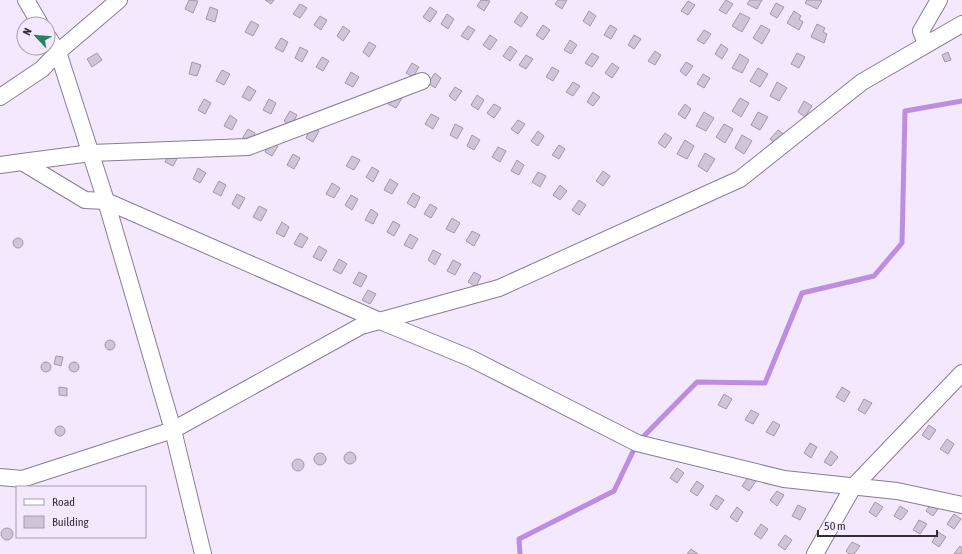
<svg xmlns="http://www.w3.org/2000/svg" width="962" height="554" font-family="'Asap Condensed',sans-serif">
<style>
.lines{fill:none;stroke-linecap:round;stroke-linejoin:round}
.stream{stroke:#bd8de1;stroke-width:5}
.building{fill:#cfc4d9;stroke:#a297ab}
.minor-casing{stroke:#887e91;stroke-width:18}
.minor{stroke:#fff;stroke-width:16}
</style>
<rect width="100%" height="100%" fill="#f4e8fe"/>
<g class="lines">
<path class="stream" d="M 520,554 L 519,539 L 614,491 L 637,443 L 697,382 L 765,383 L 802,293 L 874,276 L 902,243 L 905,111 L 962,101"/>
</g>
<g class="building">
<path d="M 189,0 L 198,1 L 193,13 L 185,9 Z"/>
<path d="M 265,0 L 274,0 L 271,4 Z"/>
<path d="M 481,0 L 490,1 L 484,11 L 477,6 Z"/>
<path d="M 558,0 L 567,0 L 562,9 L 555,4 Z"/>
<path d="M 726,0 L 733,4 L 726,14 L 719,10 Z"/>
<path d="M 750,0 L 762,0 L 757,9 L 747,4 Z"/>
<path d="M 807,0 L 820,0 L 822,1 L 817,9 L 805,3 Z"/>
<path d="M 688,1 L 695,5 L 688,15 L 681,11 Z"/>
<path d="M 776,3 L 784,7 L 777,18 L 770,14 Z"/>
<path d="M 300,4 L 307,8 L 300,18 L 293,14 Z"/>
<path d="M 210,7 L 218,10 L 215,22 L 206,19 Z"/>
<path d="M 430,7 L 437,12 L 430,22 L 423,17 Z"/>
<path d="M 589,11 L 596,16 L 590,26 L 583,21 Z"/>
<path d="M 794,11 L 801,16 L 799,19 L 803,22 L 799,30 L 787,23 Z"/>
<path d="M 521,12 L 528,17 L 521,27 L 514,22 Z"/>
<path d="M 740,13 L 750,18 L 742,32 L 732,26 Z"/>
<path d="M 447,14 L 454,19 L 448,29 L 441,24 Z"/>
<path d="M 320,16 L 327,20 L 321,30 L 314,25 Z"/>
<path d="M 251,21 L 259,25 L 253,36 L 245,32 Z"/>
<path d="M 817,24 L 825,28 L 823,32 L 827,34 L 824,43 L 811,37 Z"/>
<path d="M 543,25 L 550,30 L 543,40 L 536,35 Z"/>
<path d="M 610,25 L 617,29 L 611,39 L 604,35 Z"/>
<path d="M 761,25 L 770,30 L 762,44 L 753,38 Z"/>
<path d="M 343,26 L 350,31 L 343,41 L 337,36 Z"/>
<path d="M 468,26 L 475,30 L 468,40 L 461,36 Z"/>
<path d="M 704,30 L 711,34 L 704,44 L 697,40 Z"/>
<path d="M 490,35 L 497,40 L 490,50 L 483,45 Z"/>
<path d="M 634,35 L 641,39 L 634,49 L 628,45 Z"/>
<path d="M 281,38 L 288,42 L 283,52 L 275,48 Z"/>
<path d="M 570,40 L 577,45 L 571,54 L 564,50 Z"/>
<path d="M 369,42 L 376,46 L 369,57 L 363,52 Z"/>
<path d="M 721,44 L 728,49 L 722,59 L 715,54 Z"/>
<path d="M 510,46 L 517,51 L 510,61 L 503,56 Z"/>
<path d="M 300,47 L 308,51 L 302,62 L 295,58 Z"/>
<path d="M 655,51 L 661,55 L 655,65 L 648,61 Z"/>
<path d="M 948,52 L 951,60 L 945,62 L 942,55 Z"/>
<path d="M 97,53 L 102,60 L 92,67 L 87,59 Z"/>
<path d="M 592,53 L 599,57 L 592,67 L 585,63 Z"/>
<path d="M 797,53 L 805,57 L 799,68 L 791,64 Z"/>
<path d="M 740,54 L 749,60 L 742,73 L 732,68 Z"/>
<path d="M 526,55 L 533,59 L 526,69 L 519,65 Z"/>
<path d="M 322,57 L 329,61 L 323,71 L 316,67 Z"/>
<path d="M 192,62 L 201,65 L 197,76 L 189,74 Z"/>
<path d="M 686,62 L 693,66 L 686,76 L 680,71 Z"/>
<path d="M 412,63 L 419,67 L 413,77 L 406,73 Z"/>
<path d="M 612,63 L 619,68 L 612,78 L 605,73 Z"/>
<path d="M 552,67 L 559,71 L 553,81 L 546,77 Z"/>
<path d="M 758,68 L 768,74 L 760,87 L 750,81 Z"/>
<path d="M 222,70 L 230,74 L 224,85 L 216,81 Z"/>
<path d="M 351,72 L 359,77 L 353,87 L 345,83 Z"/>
<path d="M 435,73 L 441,78 L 435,88 L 428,83 Z"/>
<path d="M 703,74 L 710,78 L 704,88 L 697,84 Z"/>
<path d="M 573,82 L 580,86 L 573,96 L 566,92 Z"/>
<path d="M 777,82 L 787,88 L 779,101 L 770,96 Z"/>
<path d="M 248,86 L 256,91 L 250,101 L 242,97 Z"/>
<path d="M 455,87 L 462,91 L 455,101 L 449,96 Z"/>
<path d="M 593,92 L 600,97 L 593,106 L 587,102 Z"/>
<path d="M 394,94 L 402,98 L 396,108 L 388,104 Z"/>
<path d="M 477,95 L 484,100 L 478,110 L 471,105 Z"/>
<path d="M 740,98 L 749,103 L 741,117 L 732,111 Z"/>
<path d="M 204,99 L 211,103 L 205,114 L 198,110 Z"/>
<path d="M 269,99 L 276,103 L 271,114 L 263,110 Z"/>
<path d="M 804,101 L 812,106 L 805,117 L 798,112 Z"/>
<path d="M 494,104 L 501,108 L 494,118 L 487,113 Z"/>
<path d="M 685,104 L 691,109 L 685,119 L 678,114 Z"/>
<path d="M 290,111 L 297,115 L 291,126 L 284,121 Z"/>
<path d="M 704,112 L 714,118 L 706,131 L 696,126 Z"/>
<path d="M 758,112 L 768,117 L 760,130 L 751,125 Z"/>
<path d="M 431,114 L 439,118 L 433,129 L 425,124 Z"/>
<path d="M 230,115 L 237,120 L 232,130 L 224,126 Z"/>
<path d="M 518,120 L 525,124 L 518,134 L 511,129 Z"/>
<path d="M 455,124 L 463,128 L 457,139 L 450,135 Z"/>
<path d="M 724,124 L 733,129 L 725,143 L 716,137 Z"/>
<path d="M 311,127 L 319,131 L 313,142 L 306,138 Z"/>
<path d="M 248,129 L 255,133 L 250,144 L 242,139 Z"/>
<path d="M 778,130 L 785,135 L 777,145 L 770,139 Z"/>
<path d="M 538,131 L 544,136 L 538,146 L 531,141 Z"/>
<path d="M 665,133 L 672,138 L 665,148 L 658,143 Z"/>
<path d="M 472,135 L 480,140 L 474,150 L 467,146 Z"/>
<path d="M 742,135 L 752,141 L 744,154 L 735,148 Z"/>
<path d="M 685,140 L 694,146 L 687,159 L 677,154 Z"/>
<path d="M 270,141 L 278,146 L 272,156 L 265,152 Z"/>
<path d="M 559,145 L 565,149 L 559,159 L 552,155 Z"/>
<path d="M 498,147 L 506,151 L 500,162 L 492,157 Z"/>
<path d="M 171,151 L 179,155 L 173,166 L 165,162 Z"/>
<path d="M 705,153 L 715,159 L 707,172 L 698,166 Z"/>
<path d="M 293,154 L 300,158 L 294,169 L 287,165 Z"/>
<path d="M 352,156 L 360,160 L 354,170 L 346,166 Z"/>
<path d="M 517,160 L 524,165 L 519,175 L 511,171 Z"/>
<path d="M 372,167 L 379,171 L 373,182 L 366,177 Z"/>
<path d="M 198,168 L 206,173 L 200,183 L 193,179 Z"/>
<path d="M 603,171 L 610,176 L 603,186 L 596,181 Z"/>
<path d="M 538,172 L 546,176 L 540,187 L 532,182 Z"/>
<path d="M 390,179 L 398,184 L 392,194 L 384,190 Z"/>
<path d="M 219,181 L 226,185 L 221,196 L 213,192 Z"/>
<path d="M 332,183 L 340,188 L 334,198 L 326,194 Z"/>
<path d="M 560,185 L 567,191 L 560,200 L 553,195 Z"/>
<path d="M 413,193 L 420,197 L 415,208 L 407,203 Z"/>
<path d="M 237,194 L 245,198 L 239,209 L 232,204 Z"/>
<path d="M 351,195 L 358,199 L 352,210 L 345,205 Z"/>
<path d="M 579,200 L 586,205 L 579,215 L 572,210 Z"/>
<path d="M 430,204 L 437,208 L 431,218 L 424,214 Z"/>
<path d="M 259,206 L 267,210 L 261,221 L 253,217 Z"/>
<path d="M 371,209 L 378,214 L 373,224 L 365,220 Z"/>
<path d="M 452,218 L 460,223 L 454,233 L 446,229 Z"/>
<path d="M 393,221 L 400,225 L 394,236 L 387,232 Z"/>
<path d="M 282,222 L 289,227 L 284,237 L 276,233 Z"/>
<path d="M 472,231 L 480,235 L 474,246 L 466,241 Z"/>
<path d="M 300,233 L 308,238 L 302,248 L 294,244 Z"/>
<path d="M 410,234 L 418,239 L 412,249 L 404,245 Z"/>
<circle cx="18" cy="243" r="5"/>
<path d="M 319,246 L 327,251 L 321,261 L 313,257 Z"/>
<path d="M 433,250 L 441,254 L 435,265 L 428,260 Z"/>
<path d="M 339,259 L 347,264 L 341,274 L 333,270 Z"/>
<path d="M 453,260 L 461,264 L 455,275 L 447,271 Z"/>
<path d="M 359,272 L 367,276 L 361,287 L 353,283 Z"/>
<path d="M 474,272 L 481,276 L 476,287 L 468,282 Z"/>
<path d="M 368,290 L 376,294 L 370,304 L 362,300 Z"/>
<circle cx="110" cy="345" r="5"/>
<path d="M 56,356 L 63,357 L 61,366 L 54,364 Z"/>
<circle cx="46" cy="367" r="5"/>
<circle cx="74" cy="367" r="5"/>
<path d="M 59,387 L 67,388 L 67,396 L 59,395 Z"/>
<path d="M 842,387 L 850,392 L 844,402 L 836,397 Z"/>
<path d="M 724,394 L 732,399 L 726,409 L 718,405 Z"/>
<path d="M 864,399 L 872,403 L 865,414 L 858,410 Z"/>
<path d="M 751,410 L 759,414 L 753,424 L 745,420 Z"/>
<path d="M 773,421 L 780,425 L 774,436 L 766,432 Z"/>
<path d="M 929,425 L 936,430 L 929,440 L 922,435 Z"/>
<circle cx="60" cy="431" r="5"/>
<path d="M 947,439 L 954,444 L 948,454 L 940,449 Z"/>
<path d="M 810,443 L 817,447 L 811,458 L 804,453 Z"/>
<path d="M 831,451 L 838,457 L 831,466 L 824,462 Z"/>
<circle cx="350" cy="458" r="6"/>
<circle cx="320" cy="459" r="6"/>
<circle cx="298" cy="465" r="6"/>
<path d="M 677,468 L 684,473 L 677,483 L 670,478 Z"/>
<path d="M 749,476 L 756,481 L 749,491 L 742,486 Z"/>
<path d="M 697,481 L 704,486 L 697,496 L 690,491 Z"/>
<path d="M 777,491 L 784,495 L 777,506 L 770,500 Z"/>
<path d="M 716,495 L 724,500 L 717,510 L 710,505 Z"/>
<path d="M 933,501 L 940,506 L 933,516 L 926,511 Z"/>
<path d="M 875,502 L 883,507 L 876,517 L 869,512 Z"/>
<path d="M 798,505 L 806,509 L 800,520 L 792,516 Z"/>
<path d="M 900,506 L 908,511 L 901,520 L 894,516 Z"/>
<path d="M 737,507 L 743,512 L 737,522 L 730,517 Z"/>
<path d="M 954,514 L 961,519 L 954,529 L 947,524 Z"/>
<path d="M 919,520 L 927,524 L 920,534 L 913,530 Z"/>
<path d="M 761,524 L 768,529 L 761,539 L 754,534 Z"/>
<circle cx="7" cy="534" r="6"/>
<path d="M 938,532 L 946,537 L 939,547 L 932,542 Z"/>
<path d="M 785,535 L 792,540 L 785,550 L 778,545 Z"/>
<path d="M 852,542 L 860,546 L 854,554 L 849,554 L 846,551 Z"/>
<path d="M 960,546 L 962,548 L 962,554 L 954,554 Z"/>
<path d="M 691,549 L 698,554 L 687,554 Z"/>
</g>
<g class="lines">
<defs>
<g id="minor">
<path d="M 26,0 L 40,24"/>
<path d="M 48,37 L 58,52 L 106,201 L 173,430 L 203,554"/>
<path d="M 926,44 L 921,31 L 939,0"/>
<path d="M 0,97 L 42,69 L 58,52 L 119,0"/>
<path d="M 22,162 L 91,153 L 248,147 L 422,81"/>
<path d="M 0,165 L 22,162 L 85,200 L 106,201 L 380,321 L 470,358 L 637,443 L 784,479 L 897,491 L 962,505"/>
<path d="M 0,477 L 22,479 L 173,430 L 361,326 L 499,288 L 740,179 L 862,82 L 962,24"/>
<path d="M 815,554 L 853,487 L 962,373"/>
</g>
</defs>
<use href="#minor" class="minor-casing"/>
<use href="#minor" class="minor"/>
</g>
<rect x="16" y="486" width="130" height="52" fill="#f4e8fe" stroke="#a79eae"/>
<rect x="24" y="499" width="20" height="6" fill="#ffffff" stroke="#a79eae"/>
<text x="52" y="506" font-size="12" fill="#332f37">Road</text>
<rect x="24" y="516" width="20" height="12" fill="#cfc4d9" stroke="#a79eae"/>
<text x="52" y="526" font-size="12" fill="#332f37">Building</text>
<g transform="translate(36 36) rotate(296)"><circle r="19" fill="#f4e8fe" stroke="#a79eae"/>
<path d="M0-3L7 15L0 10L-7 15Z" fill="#27835a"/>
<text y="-6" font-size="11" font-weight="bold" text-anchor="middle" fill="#332f37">N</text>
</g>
<path d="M818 530v6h119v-6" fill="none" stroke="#332f37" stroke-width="2"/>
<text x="824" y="530" font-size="12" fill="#332f37" stroke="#f4e8fe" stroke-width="3" paint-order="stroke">50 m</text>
</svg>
